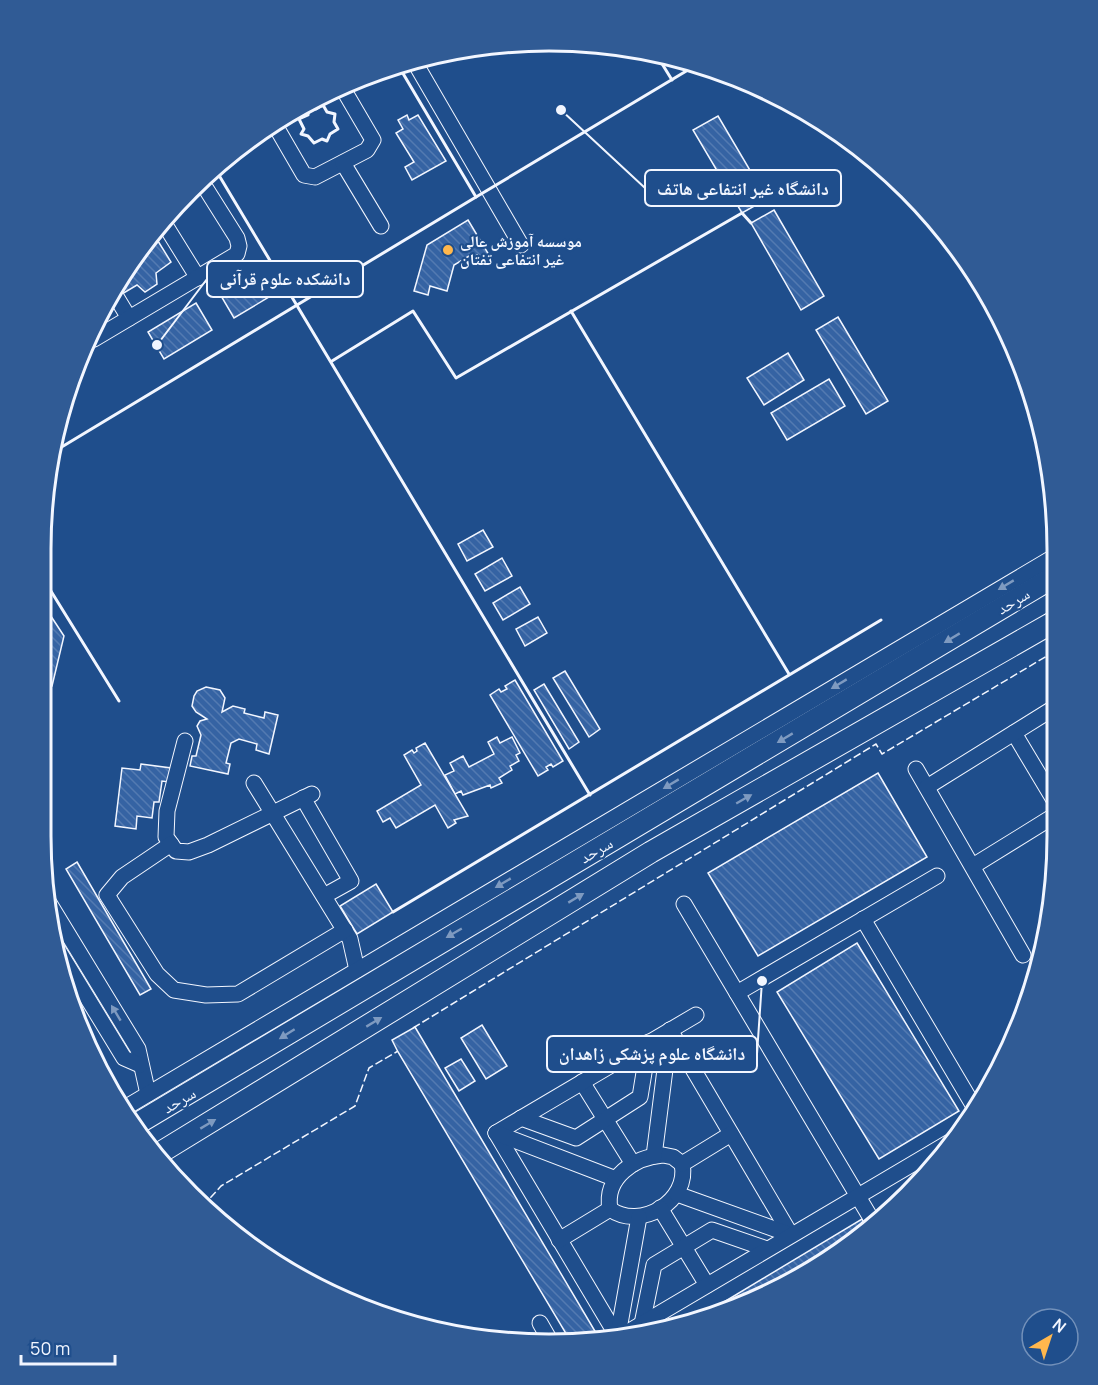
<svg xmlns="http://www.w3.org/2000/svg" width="1098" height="1385" font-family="Manrope,'Noto Naskh Arabic',sans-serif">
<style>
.building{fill:url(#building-back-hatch);stroke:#f2f6ff;stroke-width:1.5}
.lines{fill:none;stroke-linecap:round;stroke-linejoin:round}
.minor-casing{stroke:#f2f6ff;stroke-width:17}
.highway-casing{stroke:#f2f6ff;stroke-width:23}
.minor{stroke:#1f4e8c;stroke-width:15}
.highway{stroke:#1f4e8c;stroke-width:21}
.fence{stroke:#f2f6ff;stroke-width:1.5;stroke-dasharray:8 3;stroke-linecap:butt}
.wall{stroke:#f2f6ff;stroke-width:3}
.oneway{fill:#7e9ac0}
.poi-dot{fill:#ffb74d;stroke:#1f4e8c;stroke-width:2}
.labels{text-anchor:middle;stroke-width:4.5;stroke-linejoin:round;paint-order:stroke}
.poi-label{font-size:16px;font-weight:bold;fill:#f2f6ff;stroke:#1f4e8c;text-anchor:start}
.street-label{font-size:16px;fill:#f2f6ff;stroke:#1f4e8c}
.rim{fill:none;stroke:#f2f6ff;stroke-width:3}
.leader{fill:none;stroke:#f2f6ff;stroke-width:2}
.callout-dot{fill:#f2f6ff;stroke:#1f4e8c;stroke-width:2}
.callout{fill:#1f4e8c;stroke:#f2f6ff;stroke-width:2}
.callout-label{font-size:18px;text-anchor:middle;font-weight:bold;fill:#f2f6ff}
</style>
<defs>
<pattern id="building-back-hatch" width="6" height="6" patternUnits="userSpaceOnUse" patternTransform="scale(1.5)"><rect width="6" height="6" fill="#3563a3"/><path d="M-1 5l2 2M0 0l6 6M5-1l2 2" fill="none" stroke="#537ab1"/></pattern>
</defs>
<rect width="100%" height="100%" fill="#1f4e8c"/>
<g class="building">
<path d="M 667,56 L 680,58 L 671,63 Z"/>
<path d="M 407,115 L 409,120 L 418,115 L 446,161 L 412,180 L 405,167 L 414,162 L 396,133 L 403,129 L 398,120 Z"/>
<path d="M 718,116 L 767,199 L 742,213 L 693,130 Z"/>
<path d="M 774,210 L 824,296 L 801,310 L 751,223 Z"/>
<path d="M 468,220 L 492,260 L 483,265 L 477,255 L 471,259 L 469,256 L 454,265 L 447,291 L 430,286 L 428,295 L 414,291 L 427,245 Z"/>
<path d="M 153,233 L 171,262 L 156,273 L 157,284 L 145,292 L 137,285 L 122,294 L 116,284 Z"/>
<path d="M 257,265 L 274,294 L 234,318 L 217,289 Z"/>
<path d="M 196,303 L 212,330 L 164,359 L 148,332 Z"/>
<path d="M 838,317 L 888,401 L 866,414 L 816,330 Z"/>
<path d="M 788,353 L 804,380 L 764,405 L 747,378 Z"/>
<path d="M 829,379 L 845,406 L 787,440 L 771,413 Z"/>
<path d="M 483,530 L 493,547 L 467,561 L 458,544 Z"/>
<path d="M 502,558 L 512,576 L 485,591 L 475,574 Z"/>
<path d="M 520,587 L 530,604 L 503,620 L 493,603 Z"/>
<path d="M 41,601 L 64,636 L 52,686 L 43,693 L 41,703 Z"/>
<path d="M 538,617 L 547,633 L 525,646 L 516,629 Z"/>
<path d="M 565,671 L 600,729 L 589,737 L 553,678 Z"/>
<path d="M 515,680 L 563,761 L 553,767 L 551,764 L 546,767 L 548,770 L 538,776 L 490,695 L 499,689 L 501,692 L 507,689 L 505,686 Z"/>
<path d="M 544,684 L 579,742 L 569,749 L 534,690 Z"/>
<path d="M 206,687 L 220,690 L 225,698 L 222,712 L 233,706 L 245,709 L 244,713 L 264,718 L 265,712 L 278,715 L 269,754 L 256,750 L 257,744 L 239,739 L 231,743 L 226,763 L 230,764 L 228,774 L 190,766 L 192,756 L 196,756 L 201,735 L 197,726 L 200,721 L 207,719 L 196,712 L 192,706 L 194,696 L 197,691 Z"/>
<path d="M 41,708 L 45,714 L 41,727 Z"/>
<path d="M 497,737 L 500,743 L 512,737 L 520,753 L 516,755 L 519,761 L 510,766 L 512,770 L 499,778 L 502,783 L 491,788 L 490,785 L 463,795 L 461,791 L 455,794 L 445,775 L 454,771 L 450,763 L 463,756 L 469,767 L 494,754 L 488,742 Z"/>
<path d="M 425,743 L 468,816 L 454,820 L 456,823 L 448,828 L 435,805 L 396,828 L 390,818 L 383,822 L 377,811 L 421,785 L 404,755 L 412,750 L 414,753 L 417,751 L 416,748 Z"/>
<path d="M 141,764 L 171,768 L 169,782 L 162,781 L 159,802 L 154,802 L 152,818 L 137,816 L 136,829 L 115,826 L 122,768 L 140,770 Z"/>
<path d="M 878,773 L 927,857 L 758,956 L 708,873 Z"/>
<path d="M 77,862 L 151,989 L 140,995 L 66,869 Z"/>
<path d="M 376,884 L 393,912 L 357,934 L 340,906 Z"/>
<path d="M 857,943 L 959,1111 L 879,1159 L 777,992 Z"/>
<path d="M 482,1025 L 507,1066 L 486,1079 L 461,1038 Z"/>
<path d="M 415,1027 L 599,1338 L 571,1342 L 398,1052 L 392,1040 Z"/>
<path d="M 461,1059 L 475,1081 L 459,1091 L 445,1068 Z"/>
<path d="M 908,1191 L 886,1216 L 881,1208 Z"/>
<path d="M 862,1219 L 868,1230 L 803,1277 L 684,1326 Z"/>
</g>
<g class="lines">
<defs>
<g id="minor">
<path d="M 414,61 L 521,245"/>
<path d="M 275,125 L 304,175 L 315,177 L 367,150 L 373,140 L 342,87"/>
<path d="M 343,163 L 381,226"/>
<path d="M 162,220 L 198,278"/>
<path d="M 112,290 L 129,318"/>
<path d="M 88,340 L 94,339 L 237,254 L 239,246 L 237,238 L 203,184"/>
<path d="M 1014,733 L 1057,805"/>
<path d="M 185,741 L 167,811 L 166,837 L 176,851 L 189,852 L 208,845 L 312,794"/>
<path d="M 916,769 L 1023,955"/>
<path d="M 254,783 L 350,939 L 357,970"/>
<path d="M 927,787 L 1057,706"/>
<path d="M 303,798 L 351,881 L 324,896"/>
<path d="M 171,844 L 122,877 L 107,895 L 157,974 L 174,990 L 206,995 L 238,994 L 345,930"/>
<path d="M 973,866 L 1057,814"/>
<path d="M 49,903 L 138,1049 L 148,1094"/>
<path d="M 684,904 L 875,1225"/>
<path d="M 863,919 L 976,1110"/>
<path d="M 55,945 L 124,1058 L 140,1065"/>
<path d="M 737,993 L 937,876"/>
<path d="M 670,1030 L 791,1235"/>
<path d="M 582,1082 L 633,1164"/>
<path d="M 123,1109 L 1057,555"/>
<path d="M 521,1118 L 576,1138 L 640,1097 L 649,1042"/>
<path d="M 496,1133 L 617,1336"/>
<path d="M 496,1133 L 696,1015"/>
<path d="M 496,1133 L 616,1179"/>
<path d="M 663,1155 L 673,1157 L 682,1164 C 690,1201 640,1231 610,1209 C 604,1177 635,1157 663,1155 Z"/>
<path d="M 654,1156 L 670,1030"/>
<path d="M 682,1164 L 731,1134"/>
<path d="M 677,1194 L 791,1235"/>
<path d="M 660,1208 L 707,1285"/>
<path d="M 559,1240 L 610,1209"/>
<path d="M 540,1323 L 552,1344"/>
<path d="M 642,1324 L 654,1265 L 712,1230 L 767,1249"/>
<path d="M 618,1335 L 639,1217"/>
<path d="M 623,1335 L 953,1140"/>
</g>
<g id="highway">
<path d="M 135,1125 L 1057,575"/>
<path d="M 158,1154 L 651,852 L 1057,620"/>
</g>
</defs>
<use href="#minor" class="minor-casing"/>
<use href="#highway" class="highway-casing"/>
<use href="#minor" class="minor"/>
<use href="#highway" class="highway"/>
<g class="fence">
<path d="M 413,1028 L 876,744 L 882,754 L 1057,650"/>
<path d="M 203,1206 L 221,1186 L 355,1106 L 369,1068 L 398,1051"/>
</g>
<g class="wall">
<path d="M 656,54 L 672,80"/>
<path d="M 323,105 L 327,112 L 335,114 L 334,122 L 338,129 L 330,134 L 327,141 L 322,139 L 314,143 L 308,136 L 301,134 L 304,129 L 299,119 L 308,115 L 309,108 L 316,109 Z"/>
<path d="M 217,172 L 590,795"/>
<path d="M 476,197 L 698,64"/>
<path d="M 571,311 L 789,674"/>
<path d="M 332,361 L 413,311 L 456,378 L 742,213 L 751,223"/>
<path d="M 55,451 L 476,197 L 398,65"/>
<path d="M 41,575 L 119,701"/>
<path d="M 393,912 L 881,620"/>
</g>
</g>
<defs><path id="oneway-solid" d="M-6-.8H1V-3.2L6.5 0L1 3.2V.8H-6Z" transform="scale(1.5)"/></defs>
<g class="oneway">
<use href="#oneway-solid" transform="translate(1006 585) rotate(149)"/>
<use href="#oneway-solid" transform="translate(952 638) rotate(149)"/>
<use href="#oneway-solid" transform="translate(839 684) rotate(149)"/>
<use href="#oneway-solid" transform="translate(785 738) rotate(149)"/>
<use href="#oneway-solid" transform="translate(671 784) rotate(149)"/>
<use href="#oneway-solid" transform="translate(744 799) rotate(-30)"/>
<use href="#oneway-solid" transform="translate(503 883) rotate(149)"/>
<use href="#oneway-solid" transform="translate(576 898) rotate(-31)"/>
<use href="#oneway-solid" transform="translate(454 933) rotate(150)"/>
<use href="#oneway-solid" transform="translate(116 1013) rotate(-121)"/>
<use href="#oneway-solid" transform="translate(374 1022) rotate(-31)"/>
<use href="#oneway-solid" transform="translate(287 1034) rotate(148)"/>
<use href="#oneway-solid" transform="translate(208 1124) rotate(-31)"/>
</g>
<circle class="poi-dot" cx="448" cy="250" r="6"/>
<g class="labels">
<g class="poi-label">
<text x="460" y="247">موسسه آموزش عالی<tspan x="460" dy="18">غیر انتفاعی تفتان</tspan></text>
</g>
<g class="street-label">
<text transform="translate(1013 601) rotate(-31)" y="6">سرحد</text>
<text transform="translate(596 850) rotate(-30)" y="6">سرحد</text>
<text transform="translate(179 1100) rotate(-30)" y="6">سرحد</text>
</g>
</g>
<path d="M0 0H1098V1385H0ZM549 51H549A498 498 0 0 1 1047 549V836A498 498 0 0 1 549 1334H549A498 498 0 0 1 51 836V549A498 498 0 0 1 549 51Z" fill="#305b95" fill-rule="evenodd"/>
<path class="rim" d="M549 51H549A498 498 0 0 1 1047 549V836A498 498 0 0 1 549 1334H549A498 498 0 0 1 51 836V549A498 498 0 0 1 549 51Z"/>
<path class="leader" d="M561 110L645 188M157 345L207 279M762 981L757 1054"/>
<g class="callout-dot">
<circle cx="561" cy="110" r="6"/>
<circle cx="157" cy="345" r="6"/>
<circle cx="762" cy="981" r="6"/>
</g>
<g class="callout">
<rect x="645" y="170" width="196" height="36" rx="6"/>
<rect x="207" y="261" width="156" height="36" rx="6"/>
<rect x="547" y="1036" width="210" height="36" rx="6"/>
</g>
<g class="callout-label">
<text x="743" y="195">دانشگاه غیر انتفاعی هاتف</text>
<text x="285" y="285">دانشکده علوم قرآنی</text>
<text x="652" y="1060">دانشگاه علوم پزشکی زاهدان</text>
</g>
<g transform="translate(1050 1337) rotate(39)"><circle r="28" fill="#1f4e8c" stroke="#7391ba" stroke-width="1.5"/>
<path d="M0-4.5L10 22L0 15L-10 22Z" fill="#ffb74d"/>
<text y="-9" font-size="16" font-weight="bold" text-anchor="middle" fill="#f2f6ff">N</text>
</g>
<path d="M21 1355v9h94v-9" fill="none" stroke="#f2f6ff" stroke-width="3"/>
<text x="30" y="1355" font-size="18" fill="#f2f6ff" stroke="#1f4e8c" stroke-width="4.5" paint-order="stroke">50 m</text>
</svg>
